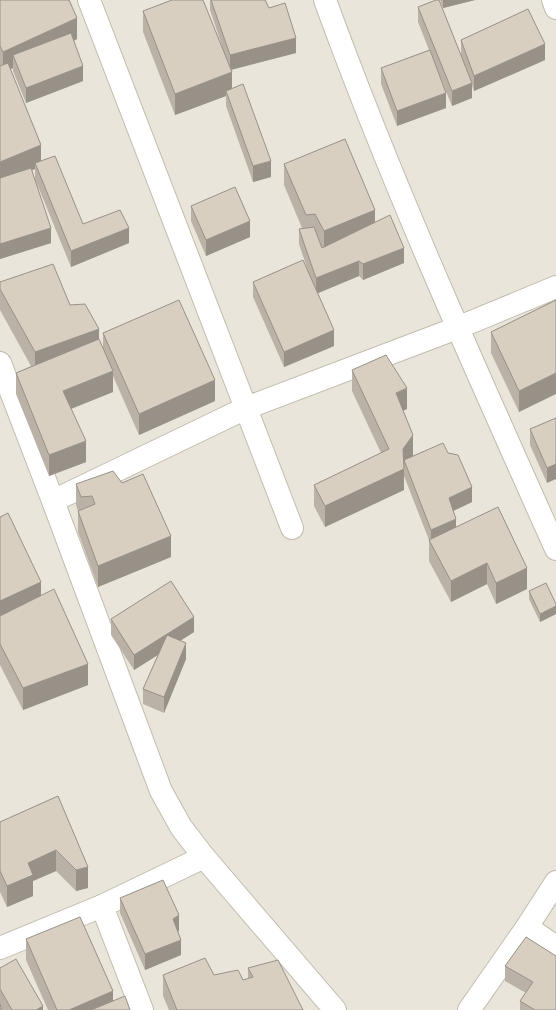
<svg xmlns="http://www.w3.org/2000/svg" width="556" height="1010" font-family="Helvetica,sans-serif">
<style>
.residential{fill:#eae5da}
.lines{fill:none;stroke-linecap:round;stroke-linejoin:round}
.minor-casing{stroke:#c2bbae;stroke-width:24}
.minor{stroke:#fff;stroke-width:22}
.wall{fill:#bab2a6}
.shaded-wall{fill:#979187}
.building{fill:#d8cfc1;stroke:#979187}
</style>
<rect width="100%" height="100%" fill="#f6f3ec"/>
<rect class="residential" x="0" y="0" width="556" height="1010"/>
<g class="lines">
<defs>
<g id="minor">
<path d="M 89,0 L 292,528"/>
<path d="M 325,0 C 393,187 475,368 556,549"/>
<path d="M 553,0 L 556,8"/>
<path d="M 0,363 L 53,501 L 161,791 L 181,827 L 204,857 L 102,906 L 0,948"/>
<path d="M 53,501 L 246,408 L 457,328 L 556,287"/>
<path d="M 204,857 L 335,1010"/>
<path d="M 102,906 L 142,1010"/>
<path d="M 527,927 L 556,947"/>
<path d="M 469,1010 L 527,927 L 556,882"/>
</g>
</defs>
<use href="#minor" class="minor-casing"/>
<use href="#minor" class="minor"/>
</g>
<g class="wall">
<path d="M 0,0 L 77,39 L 74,41 L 83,81 L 26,103 L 13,71 L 13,68 L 10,69 L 41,161 L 83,224 L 129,243 L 71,267 L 35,179 L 35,169 L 32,170 L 51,243 L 0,259 Z"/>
<path d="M 210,0 L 265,0 L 269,8 L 296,53 L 231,70 L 232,88 L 271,177 L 253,182 L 226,106 L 226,96 L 175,115 L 143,32 L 143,11 L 222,46 L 210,10 Z"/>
<path d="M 440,0 L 475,0 L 443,8 Z"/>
<path d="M 418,7 L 461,54 L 461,40 L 545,60 L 474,91 L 472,85 L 472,98 L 452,106 L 431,55 L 446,108 L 397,126 L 381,84 L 381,68 L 429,50 L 418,22 Z"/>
<path d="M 284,164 L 375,222 L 404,263 L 363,280 L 359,276 L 318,293 L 334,346 L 284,367 L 253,297 L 253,282 L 309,274 L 299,244 L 299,229 L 302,228 L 284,185 Z"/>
<path d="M 191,206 L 250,237 L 206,256 L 191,221 Z"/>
<path d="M 0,282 L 70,305 L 99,339 L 103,349 L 103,333 L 215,401 L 139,435 L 113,376 L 113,392 L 71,409 L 86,462 L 49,476 L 16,394 L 16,373 L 31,366 L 0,310 Z"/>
<path d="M 556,300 L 519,412 L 491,353 L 491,332 Z"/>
<path d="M 352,370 L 407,409 L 403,410 L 412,457 L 472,502 L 453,511 L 456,527 L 527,589 L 496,604 L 487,584 L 451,602 L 429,561 L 429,540 L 404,476 L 404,469 L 404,490 L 325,527 L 314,506 L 314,485 L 381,453 L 352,391 Z"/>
<path d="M 556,418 L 547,483 L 530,445 L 530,429 Z"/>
<path d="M 122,483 L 171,557 L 98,587 L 78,532 L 78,511 L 76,505 L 76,484 Z"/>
<path d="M 0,517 L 88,685 L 23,710 L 0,665 Z"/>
<path d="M 529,591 L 556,604 L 556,614 L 540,622 L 529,599 Z"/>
<path d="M 111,619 L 194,632 L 180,641 L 186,659 L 164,713 L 143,704 L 143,689 L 158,655 L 134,670 L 111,635 Z"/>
<path d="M 58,796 L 88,888 L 76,891 L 56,871 L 33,881 L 33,896 L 7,907 L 0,892 L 0,822 Z"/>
<path d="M 120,898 L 179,931 L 178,931 L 181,955 L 145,970 L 120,913 Z"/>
<path d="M 26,939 L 113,1001 L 130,1010 L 48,1010 L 26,960 Z"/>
<path d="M 556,956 L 556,1010 L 520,1010 L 520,1001 L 526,993 L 505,981 L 505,966 Z"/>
<path d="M 0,968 L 43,1010 L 3,1010 L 0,1005 L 0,1010 Z"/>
<path d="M 248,968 L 303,1010 L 169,1010 L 163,996 L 163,975 L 214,975 L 243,980 L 248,979 Z"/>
</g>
<g class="shaded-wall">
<path d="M 443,0 L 475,0 L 443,8 Z"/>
<path d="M 77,18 L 77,39 L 18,66 L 13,55 L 13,68 L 3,73 L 3,52 Z"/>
<path d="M 296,38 L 296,53 L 230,70 L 230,55 Z"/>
<path d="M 545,44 L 545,60 L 474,91 L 474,76 Z"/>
<path d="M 83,66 L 83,81 L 26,103 L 26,88 Z"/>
<path d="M 232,72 L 232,93 L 226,91 L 226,96 L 175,115 L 175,94 Z"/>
<path d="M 472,83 L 472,98 L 452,106 L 452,91 Z"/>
<path d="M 446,93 L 446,108 L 397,126 L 397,111 Z"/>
<path d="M 41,145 L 41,166 L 35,163 L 35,169 L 0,183 L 0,162 Z"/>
<path d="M 271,161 L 271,177 L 253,182 L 253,166 Z"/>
<path d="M 375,210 L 375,231 L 324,252 L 324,231 Z"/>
<path d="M 250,221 L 250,237 L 206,256 L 206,240 Z"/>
<path d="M 51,228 L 51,243 L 0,259 L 0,244 Z"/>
<path d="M 129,228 L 129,243 L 71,267 L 71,251 Z"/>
<path d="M 404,248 L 404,263 L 363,280 L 363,264 Z"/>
<path d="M 359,261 L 359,276 L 316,294 L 316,278 Z"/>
<path d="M 99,329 L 99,350 L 35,373 L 35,352 Z"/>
<path d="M 334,330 L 334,346 L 284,367 L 284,352 Z"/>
<path d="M 113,371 L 113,392 L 63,412 L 63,391 Z"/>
<path d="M 556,373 L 556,394 L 519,412 L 519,391 Z"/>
<path d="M 215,380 L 215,401 L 139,435 L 139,414 Z"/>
<path d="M 407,388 L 407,409 L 396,414 L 396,393 Z"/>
<path d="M 413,435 L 413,456 L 406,466 L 404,460 L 404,490 L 325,527 L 325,506 L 403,449 Z"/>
<path d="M 86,441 L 86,462 L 49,476 L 49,455 Z"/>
<path d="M 556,464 L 556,479 L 547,483 L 547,468 Z"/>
<path d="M 472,487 L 472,502 L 449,513 L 449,498 Z"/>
<path d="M 456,519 L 456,534 L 431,545 L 431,530 Z"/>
<path d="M 171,536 L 171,557 L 98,587 L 98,566 Z"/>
<path d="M 487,563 L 487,584 L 451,602 L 451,581 Z"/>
<path d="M 527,568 L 527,589 L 496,604 L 496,583 Z"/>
<path d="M 41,582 L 41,603 L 0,622 L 0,601 Z"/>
<path d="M 556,606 L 556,614 L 540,622 L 540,614 Z"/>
<path d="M 194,617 L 194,632 L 134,670 L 134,655 Z"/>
<path d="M 186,643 L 186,659 L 164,713 L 164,697 Z"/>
<path d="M 88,664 L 88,685 L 23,710 L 23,688 Z"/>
<path d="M 56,850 L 56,871 L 33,881 L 33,896 L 7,907 L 7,886 L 28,863 Z"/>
<path d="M 88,867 L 88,888 L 76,891 L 76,870 Z"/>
<path d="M 179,915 L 179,931 L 173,935 L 173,919 Z"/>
<path d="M 181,940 L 181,955 L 145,970 L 145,954 Z"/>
<path d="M 113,991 L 113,1010 L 69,1010 Z"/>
<path d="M 43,1006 L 43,1010 L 36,1010 Z"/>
</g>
<g class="building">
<path d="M 0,0 L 69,0 L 77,18 L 3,52 L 0,46 Z"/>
<path d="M 172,0 L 203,0 L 232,72 L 175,94 L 143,11 Z"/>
<path d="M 211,0 L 265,0 L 269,8 L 285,3 L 296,38 L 230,55 Z"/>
<path d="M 436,0 L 439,0 L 472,83 L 452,91 L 418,7 Z"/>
<path d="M 528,9 L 545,44 L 474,76 L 461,40 Z"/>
<path d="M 71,33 L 83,66 L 26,88 L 13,55 Z"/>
<path d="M 430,50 L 446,93 L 397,111 L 381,68 Z"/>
<path d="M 8,63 L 41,145 L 0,162 L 0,66 Z"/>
<path d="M 243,84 L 271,161 L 253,166 L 226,91 Z"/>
<path d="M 345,139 L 375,210 L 324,231 L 315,214 L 306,215 L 284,164 Z"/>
<path d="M 55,156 L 83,224 L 120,210 L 129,228 L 71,251 L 35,163 Z"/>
<path d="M 31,168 L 51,228 L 0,244 L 0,178 Z"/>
<path d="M 235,187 L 250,221 L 206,240 L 191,206 Z"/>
<path d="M 390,215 L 404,248 L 363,264 L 359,261 L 316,278 L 299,229 L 314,227 L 322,248 Z"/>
<path d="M 303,260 L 334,330 L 284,352 L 253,282 Z"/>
<path d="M 53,264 L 70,305 L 85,304 L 99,329 L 35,352 L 0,289 L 0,282 Z"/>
<path d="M 179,300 L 215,380 L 139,414 L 103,333 Z"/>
<path d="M 556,300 L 556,373 L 519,391 L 491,332 Z"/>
<path d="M 99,339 L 113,371 L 63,391 L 86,441 L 49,455 L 16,373 Z"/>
<path d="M 386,355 L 407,388 L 396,393 L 413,435 L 403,449 L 404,469 L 325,506 L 314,485 L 389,449 L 352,370 Z"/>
<path d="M 556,418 L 556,464 L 547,468 L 530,429 Z"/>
<path d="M 443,443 L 448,453 L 458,455 L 472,487 L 449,498 L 456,519 L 431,530 L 404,460 Z"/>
<path d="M 113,471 L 122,483 L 143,474 L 171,536 L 98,566 L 78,511 L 95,504 L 92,496 L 81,497 L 76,484 Z"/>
<path d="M 498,507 L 527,568 L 496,583 L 487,563 L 451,581 L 429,540 Z"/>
<path d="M 8,513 L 41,582 L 0,601 L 0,517 Z"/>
<path d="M 171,581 L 194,617 L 134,655 L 111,619 Z"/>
<path d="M 546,583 L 556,604 L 556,606 L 540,614 L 529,591 Z"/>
<path d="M 54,589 L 88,664 L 23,688 L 0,644 L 0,616 Z"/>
<path d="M 167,635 L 186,643 L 164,697 L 143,689 Z"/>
<path d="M 58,796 L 88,867 L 76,870 L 56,850 L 28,863 L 33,875 L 7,886 L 0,871 L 0,822 Z"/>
<path d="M 163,880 L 179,915 L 173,919 L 181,940 L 145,954 L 120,898 Z"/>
<path d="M 80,917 L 113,991 L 69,1010 L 57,1010 L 26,939 Z"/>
<path d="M 526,937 L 556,956 L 556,1010 L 535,1010 L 520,1001 L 533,982 L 505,966 Z"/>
<path d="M 205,958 L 214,975 L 238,970 L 243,980 L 253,977 L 248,968 L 278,960 L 303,1010 L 177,1010 L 163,975 Z"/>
<path d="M 16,959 L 43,1006 L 36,1010 L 12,1010 L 0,989 L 0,968 Z"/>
<path d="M 125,996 L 130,1010 L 91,1010 Z"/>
<path d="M 0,1004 L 2,1010 L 0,1010 Z"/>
</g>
</svg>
